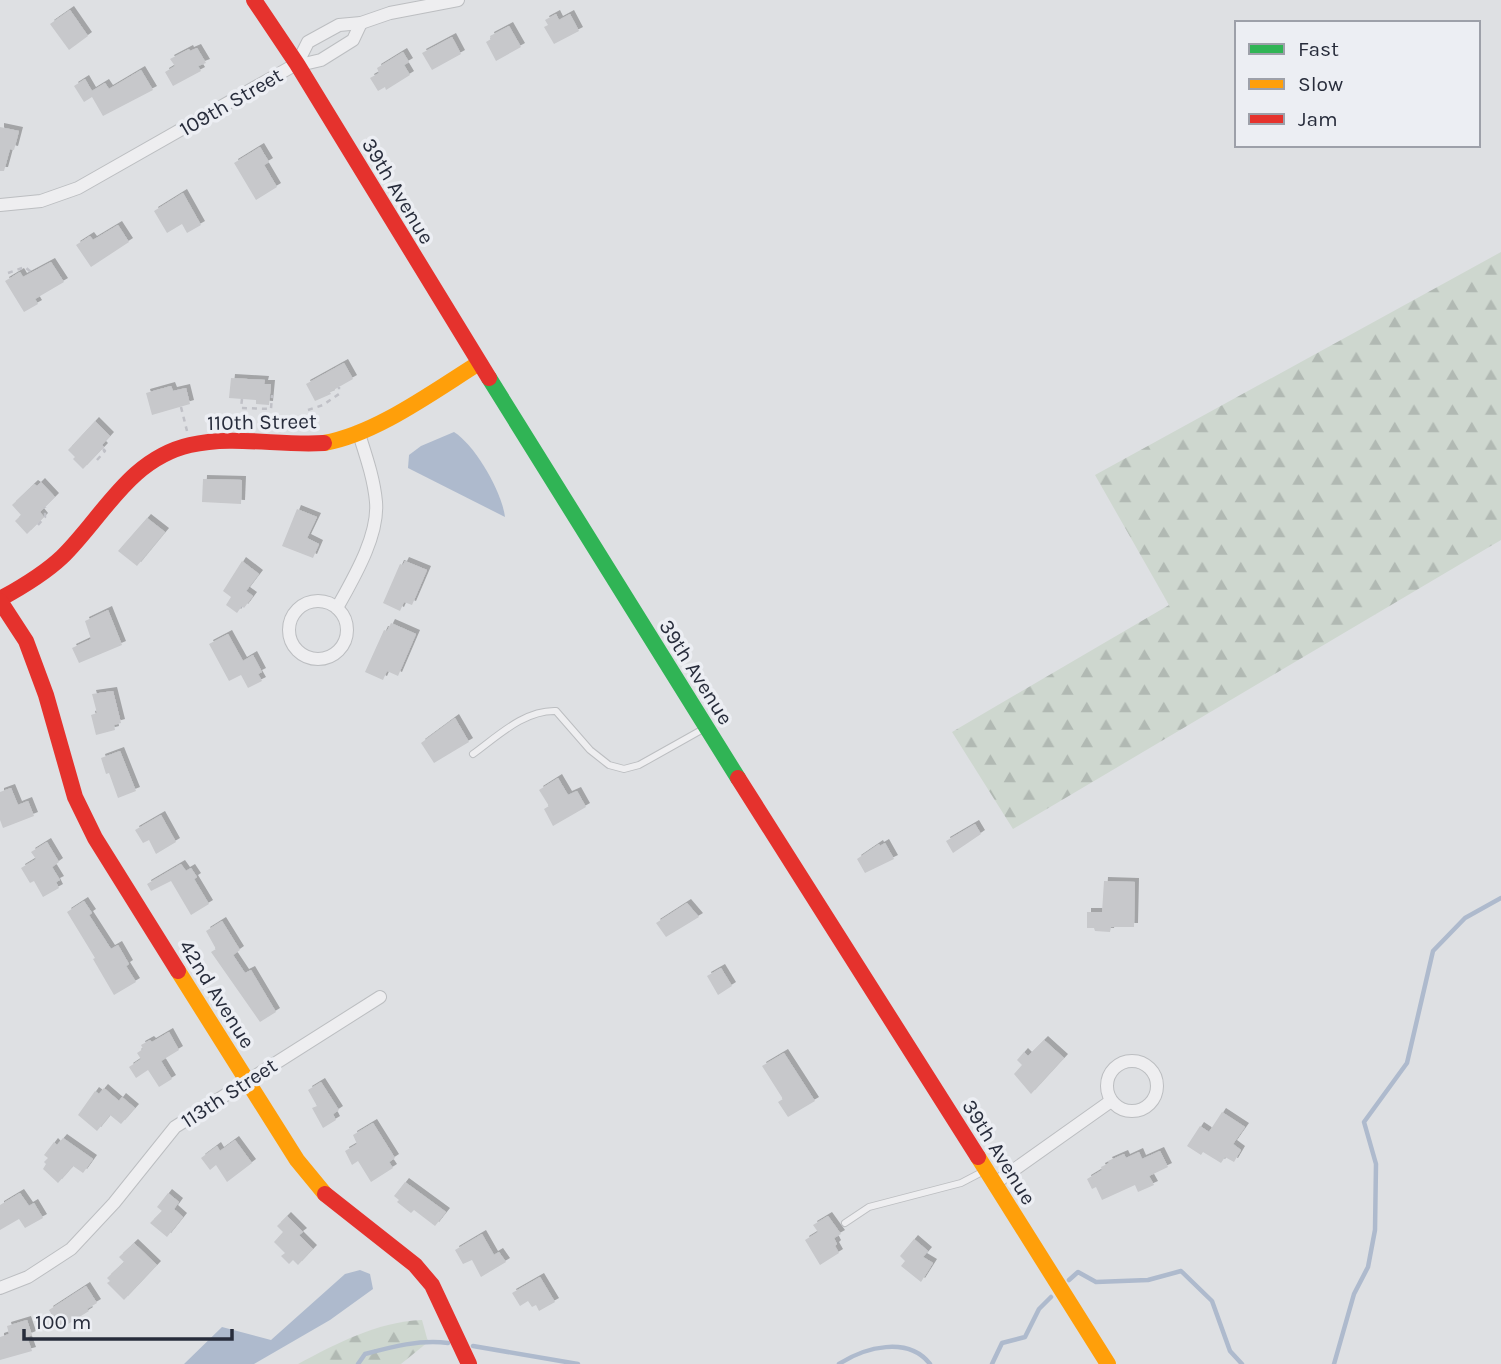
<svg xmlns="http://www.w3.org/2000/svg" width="1501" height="1364" font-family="Karla,sans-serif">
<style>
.forest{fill:url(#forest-firs)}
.water{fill:#aebacd}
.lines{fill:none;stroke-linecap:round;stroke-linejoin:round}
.stream{stroke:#aebacd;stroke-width:4.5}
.building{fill:#c7c8cb;filter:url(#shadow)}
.lane-casing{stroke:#bcbec1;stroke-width:8}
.street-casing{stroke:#bcbec1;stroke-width:14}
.path{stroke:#c0c1c7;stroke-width:2.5;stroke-dasharray:5 5;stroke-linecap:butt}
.lane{stroke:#eeeef0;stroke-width:6}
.street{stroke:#eeeef0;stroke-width:12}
.fast{stroke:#30b455;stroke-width:16}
.slow{stroke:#ff9f0a;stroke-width:16}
.jam{stroke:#e5322d;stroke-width:16}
.labels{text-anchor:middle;stroke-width:7;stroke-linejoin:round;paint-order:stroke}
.street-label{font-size:21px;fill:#272c3b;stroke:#eceef3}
</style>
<defs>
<pattern id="forest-firs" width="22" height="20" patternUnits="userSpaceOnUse" patternTransform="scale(1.75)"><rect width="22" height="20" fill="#ced7cf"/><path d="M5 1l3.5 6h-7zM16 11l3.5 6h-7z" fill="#b1b9b3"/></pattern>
<filter id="shadow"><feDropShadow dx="4" dy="-4" stdDeviation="0" flood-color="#0004"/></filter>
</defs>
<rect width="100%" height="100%" fill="#dee0e3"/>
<g class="forest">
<path d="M 1501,252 L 1501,540 L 1013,829 L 952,732 L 1169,605 L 1095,475 Z"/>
<path d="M 422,1320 L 428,1342 L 401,1364 L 298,1364 C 337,1343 377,1322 422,1320 Z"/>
</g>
<g class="water">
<path d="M 454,432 C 475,445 502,492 505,517 L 408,468 L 409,455 L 421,446 Z"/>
<path d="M 360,1270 L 370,1274 L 373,1289 L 330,1320 L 254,1364 L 184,1364 L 222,1327 L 271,1340 L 345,1274 Z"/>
</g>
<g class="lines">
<g class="stream">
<path d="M 1069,1280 L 1078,1272 L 1096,1282 L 1148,1280 L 1181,1271 L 1212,1301 L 1230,1351 L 1242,1364"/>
<path d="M 473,1346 L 578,1364"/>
<path d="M 358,1364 L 365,1354 C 391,1347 421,1339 448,1343"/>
<path d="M 839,1364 C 865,1347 908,1336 930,1364"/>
<path d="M 992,1364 L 1002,1343 L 1025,1337 L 1039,1309 L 1051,1297"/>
<path d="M 1334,1364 L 1354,1294 L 1368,1267 L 1375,1230 L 1376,1164 L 1364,1122 L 1407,1063 L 1433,951 L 1465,918 L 1501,898"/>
</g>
</g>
<g class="building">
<path d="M 70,10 L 88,36 L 69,50 L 50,24 Z"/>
<path d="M 556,14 L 559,20 L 570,14 L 579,31 L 554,44 L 544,27 L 548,25 L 545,20 Z"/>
<path d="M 509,26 L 521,47 L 496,61 L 486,42 L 491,39 L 490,36 Z"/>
<path d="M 452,37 L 461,54 L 432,70 L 422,53 Z"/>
<path d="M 197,48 L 206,63 L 198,66 L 201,71 L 173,86 L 165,72 L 175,66 L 170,59 L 189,49 L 190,51 Z"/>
<path d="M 403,52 L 409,62 L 404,65 L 410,75 L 386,90 L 385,87 L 378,91 L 370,78 L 379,73 L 377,68 Z"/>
<path d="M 141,70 L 153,90 L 103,116 L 92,97 L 84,102 L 74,86 L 85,79 L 92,91 L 105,83 L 109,89 Z"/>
<path d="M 0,127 L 19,131 L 14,150 L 10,149 L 4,171 L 0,171 Z"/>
<path d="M 260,147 L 269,162 L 264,165 L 277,187 L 256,200 L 234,163 Z"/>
<path d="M 183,193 L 201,225 L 187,233 L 182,224 L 167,233 L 154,211 Z"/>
<path d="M 118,225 L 129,242 L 91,267 L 76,245 L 90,236 L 93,240 Z"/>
<path d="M 51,262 L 64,282 L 35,299 L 38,304 L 24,312 L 5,281 L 20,272 L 23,277 Z"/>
<path d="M 344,363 L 353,379 L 330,392 L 331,394 L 315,401 L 306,384 Z"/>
<path d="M 231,378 L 265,380 L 264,384 L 271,384 L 269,405 L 256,404 L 256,400 L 229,398 Z"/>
<path d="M 171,386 L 173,391 L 186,388 L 190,404 L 152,415 L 146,393 Z"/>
<path d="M 95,421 L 110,436 L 102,445 L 104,447 L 83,469 L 73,459 L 75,457 L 68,450 Z"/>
<path d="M 203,479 L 242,480 L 241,504 L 202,502 Z"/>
<path d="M 41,482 L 55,497 L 40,512 L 44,517 L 27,534 L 15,521 L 21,515 L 12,505 L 34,484 L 37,486 Z"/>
<path d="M 297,509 L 317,517 L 307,538 L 319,544 L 313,558 L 282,546 Z"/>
<path d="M 147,518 L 165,532 L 137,566 L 118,551 Z"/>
<path d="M 242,561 L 259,574 L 246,591 L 253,596 L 244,608 L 242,606 L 237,613 L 226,605 L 231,597 L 223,591 Z"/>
<path d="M 405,561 L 427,570 L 412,605 L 404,602 L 400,611 L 383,603 L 400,564 L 403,565 Z"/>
<path d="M 108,610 L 122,645 L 79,663 L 72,648 L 91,639 L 85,621 Z"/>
<path d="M 391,623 L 416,634 L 398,676 L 387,671 L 383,680 L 365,672 L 384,630 L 387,631 Z"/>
<path d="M 228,634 L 243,661 L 253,655 L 262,672 L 258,674 L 262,681 L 248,688 L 241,675 L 229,681 L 209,644 Z"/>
<path d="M 113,691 L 121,723 L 114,725 L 115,730 L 96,735 L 91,715 L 97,713 L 92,694 Z"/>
<path d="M 455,718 L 469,742 L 434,763 L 421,743 Z"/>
<path d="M 120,751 L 136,791 L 118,798 L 109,773 L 106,774 L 101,758 Z"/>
<path d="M 558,778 L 568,795 L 577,791 L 586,807 L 553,826 L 544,809 L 549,806 L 539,790 Z"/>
<path d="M 11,788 L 18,805 L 28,801 L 34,816 L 3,828 L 0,820 L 0,792 Z"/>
<path d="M 161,815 L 176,842 L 156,854 L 149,840 L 143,843 L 135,830 Z"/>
<path d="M 975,824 L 981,834 L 953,853 L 946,841 Z"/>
<path d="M 47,842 L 59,862 L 52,867 L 60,880 L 56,882 L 59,888 L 43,897 L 34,881 L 30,883 L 21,868 L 36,859 L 31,852 Z"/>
<path d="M 885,843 L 894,859 L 865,873 L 857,859 L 879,844 L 880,846 Z"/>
<path d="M 181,864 L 186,871 L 191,868 L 197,877 L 194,879 L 209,904 L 191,915 L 171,881 L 151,891 L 147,884 Z"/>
<path d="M 1104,881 L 1135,882 L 1134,927 L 1111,927 L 1110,932 L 1095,931 L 1094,928 L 1087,928 L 1087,912 L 1102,912 Z"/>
<path d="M 84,901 L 92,913 L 89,915 L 111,949 L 118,945 L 129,964 L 126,966 L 136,982 L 114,995 L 93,959 L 95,958 L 67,912 Z"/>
<path d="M 687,903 L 699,917 L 666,937 L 656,923 Z"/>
<path d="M 222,921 L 240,950 L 233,955 L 245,973 L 251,970 L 276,1012 L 260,1022 L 211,952 L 216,949 L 206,931 Z"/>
<path d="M 721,968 L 732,986 L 718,995 L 707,976 Z"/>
<path d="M 169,1032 L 179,1050 L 161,1061 L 172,1079 L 159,1087 L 148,1070 L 136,1078 L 129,1067 L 141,1059 L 137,1053 L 143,1049 L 141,1045 L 150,1040 L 152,1042 Z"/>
<path d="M 1044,1040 L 1064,1058 L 1031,1094 L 1014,1074 L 1022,1065 L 1017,1060 L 1024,1052 L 1028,1056 Z"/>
<path d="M 784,1053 L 815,1101 L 788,1117 L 778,1102 L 783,1099 L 762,1066 Z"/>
<path d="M 321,1082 L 339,1110 L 333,1114 L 336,1120 L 323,1128 L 312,1108 L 317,1106 L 308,1090 Z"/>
<path d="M 104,1088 L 119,1101 L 122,1097 L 135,1108 L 121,1124 L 110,1115 L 97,1131 L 78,1115 L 95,1091 L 99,1094 Z"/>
<path d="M 1222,1112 L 1245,1127 L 1233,1144 L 1241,1150 L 1234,1162 L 1225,1157 L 1221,1163 L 1203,1152 L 1201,1155 L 1187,1146 L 1200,1126 L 1209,1132 Z"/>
<path d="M 373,1123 L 395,1158 L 389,1162 L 393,1168 L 371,1182 L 358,1161 L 352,1165 L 345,1151 L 357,1144 L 353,1135 Z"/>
<path d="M 63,1138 L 93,1159 L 83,1173 L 73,1166 L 58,1183 L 43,1169 L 46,1164 L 44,1162 L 48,1158 L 44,1155 L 54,1142 L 57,1145 Z"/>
<path d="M 235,1140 L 252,1163 L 227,1182 L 216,1165 L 210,1170 L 201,1158 L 217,1146 L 220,1151 Z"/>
<path d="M 1160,1151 L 1168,1167 L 1149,1176 L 1154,1185 L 1138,1192 L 1135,1185 L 1102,1200 L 1096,1187 L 1092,1189 L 1087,1179 L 1102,1170 L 1101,1167 L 1109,1163 L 1108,1161 L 1124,1154 L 1126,1158 L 1139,1152 L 1142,1159 Z"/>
<path d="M 405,1182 L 446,1212 L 435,1226 L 414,1210 L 411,1213 L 397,1202 L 399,1200 L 394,1196 Z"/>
<path d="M 20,1193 L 29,1206 L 34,1203 L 43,1218 L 25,1228 L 19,1219 L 0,1230 L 0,1205 Z"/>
<path d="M 168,1193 L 179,1202 L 174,1209 L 183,1217 L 167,1237 L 150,1223 L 162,1211 L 157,1207 Z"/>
<path d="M 287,1216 L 303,1232 L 299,1235 L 313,1249 L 298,1265 L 293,1260 L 289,1264 L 281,1256 L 285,1253 L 274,1242 L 283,1232 L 277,1226 Z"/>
<path d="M 828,1216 L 841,1234 L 834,1238 L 837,1244 L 835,1246 L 839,1253 L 820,1265 L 805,1240 L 818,1232 L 813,1225 Z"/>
<path d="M 482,1234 L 494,1255 L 499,1252 L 506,1262 L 481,1277 L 472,1260 L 463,1264 L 455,1250 Z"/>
<path d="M 914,1239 L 928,1251 L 923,1257 L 933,1263 L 921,1282 L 901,1266 L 905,1261 L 900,1256 Z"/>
<path d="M 134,1243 L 157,1265 L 124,1300 L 107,1283 L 110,1281 L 107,1278 L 124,1262 L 119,1257 Z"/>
<path d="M 540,1277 L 555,1302 L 539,1311 L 536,1305 L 532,1307 L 528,1301 L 520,1306 L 512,1293 Z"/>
<path d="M 86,1286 L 97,1303 L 87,1309 L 89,1311 L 60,1329 L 49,1310 Z"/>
<path d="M 27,1320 L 32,1335 L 27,1337 L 32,1351 L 0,1360 L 0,1337 L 9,1334 L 7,1326 Z"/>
</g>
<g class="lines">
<defs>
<g id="lane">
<path d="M 473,754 C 498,736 524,710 556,711 L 590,750 L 609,765 L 624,769 L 639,765 L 705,728"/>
<path d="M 845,1223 L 869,1207 L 961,1183 L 984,1171"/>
</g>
<g id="street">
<path d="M 297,64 L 308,42 L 339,25 L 361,23 L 390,13 L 458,0"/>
<path d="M 0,205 L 41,201 L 78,188 L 291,67 L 321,60 L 353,40 L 361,23"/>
<circle cx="318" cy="630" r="29"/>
<path d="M 337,608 C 353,579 379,536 376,502 C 374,479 366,456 359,434"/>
<circle cx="1132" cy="1086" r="25"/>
<path d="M 994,1184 L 1111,1101"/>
<path d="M 0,1288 L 28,1277 L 71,1249 L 114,1203 L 175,1127 L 380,997"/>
</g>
</defs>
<use href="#lane" class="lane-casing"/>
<use href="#street" class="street-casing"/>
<g class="path">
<path d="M 8,273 L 25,267 L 31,272"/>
<path d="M 242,399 L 241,408 L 271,409 L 272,395"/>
<path d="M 181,407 L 187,431"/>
<path d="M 308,410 L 323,405 L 339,394 L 339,387"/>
<path d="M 97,460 L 105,451 L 103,449"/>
<path d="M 38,525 L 45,517 L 45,507"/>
</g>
<use href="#lane" class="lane"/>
<use href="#street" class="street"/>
<path class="fast" d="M 489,378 L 738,778"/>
<g class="slow">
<path d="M 324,443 C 376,434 434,391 479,363"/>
<path d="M 178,971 L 297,1160 L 325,1194"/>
<path d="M 978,1157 L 1108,1364"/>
</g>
<g class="jam">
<path d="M 254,0 L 297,64 L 489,378"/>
<path d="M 0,599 C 22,587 44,574 62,557 C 103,517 129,459 190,445 C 233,435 280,446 324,443"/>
<path d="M 0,601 L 26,641 L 46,695 L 75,797 L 95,838 L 178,971"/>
<path d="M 738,778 L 978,1157"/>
<path d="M 325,1194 L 415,1265 L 432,1285 L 469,1364"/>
</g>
</g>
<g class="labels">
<g class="street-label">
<text transform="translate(231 102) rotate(-30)" y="7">109th Street</text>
<text transform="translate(398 191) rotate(59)" y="7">39th Avenue</text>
<text transform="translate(262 422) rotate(-1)" y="7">110th Street</text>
<text transform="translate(696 672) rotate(58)" y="7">39th Avenue</text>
<text transform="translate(217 994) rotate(58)" y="7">42nd Avenue</text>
<text transform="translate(229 1093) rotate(-33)" y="7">113th Street</text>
<text transform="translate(999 1152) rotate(58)" y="7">39th Avenue</text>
</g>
</g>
<rect x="1235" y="21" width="245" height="126" fill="#eceef3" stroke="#9da0a9" stroke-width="2"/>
<rect x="1249" y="44" width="35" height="10" fill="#30b455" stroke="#9da0a9" stroke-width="2"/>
<text x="1298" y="56" font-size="21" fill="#272c3b">Fast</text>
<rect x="1249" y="79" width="35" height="10" fill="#ff9f0a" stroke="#9da0a9" stroke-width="2"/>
<text x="1298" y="91" font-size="21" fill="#272c3b">Slow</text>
<rect x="1249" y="114" width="35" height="10" fill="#e5322d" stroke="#9da0a9" stroke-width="2"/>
<text x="1298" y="126" font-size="21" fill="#272c3b">Jam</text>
<path d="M24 1329v10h208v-10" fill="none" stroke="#272c3b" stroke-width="3.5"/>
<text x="35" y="1329" font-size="21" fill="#272c3b" stroke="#eceef3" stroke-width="5" paint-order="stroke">100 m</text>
</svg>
